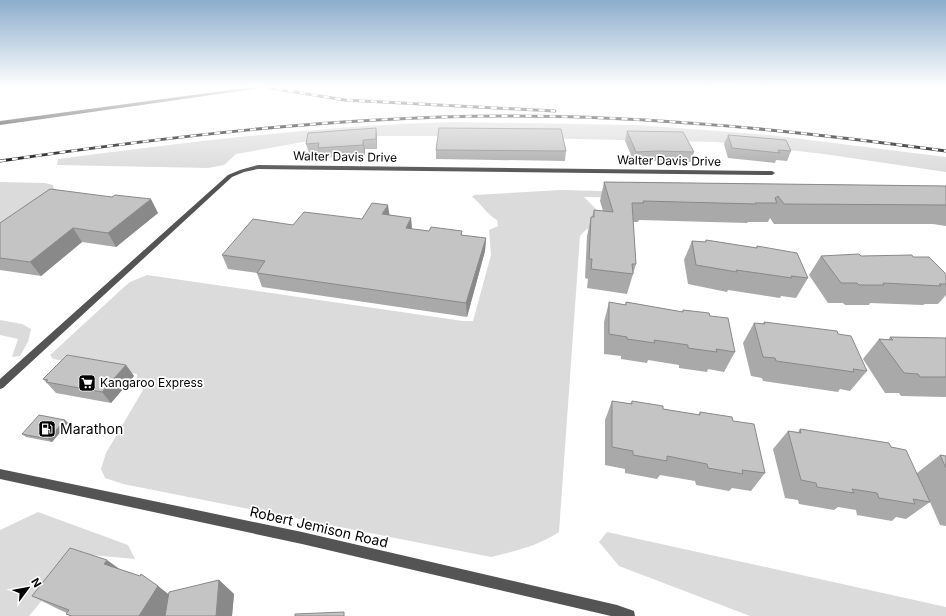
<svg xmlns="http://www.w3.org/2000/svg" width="946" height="616" font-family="Inter,sans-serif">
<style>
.green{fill:#dbdbdb}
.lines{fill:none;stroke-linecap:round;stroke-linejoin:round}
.street{fill:#545454;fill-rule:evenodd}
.secondary{fill:#212121;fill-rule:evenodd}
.rail-casing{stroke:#000;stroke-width:3}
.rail{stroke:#fff;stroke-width:2;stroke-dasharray:6;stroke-linecap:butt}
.wall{fill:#a9a9a9}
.shaded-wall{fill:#898989}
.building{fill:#c4c4c4;stroke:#898989}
.labels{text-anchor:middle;stroke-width:3.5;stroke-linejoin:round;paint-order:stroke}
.street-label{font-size:12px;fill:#000;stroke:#fff}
.poi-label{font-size:12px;fill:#000;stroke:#fff;text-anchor:start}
.near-poi-label{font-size:14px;fill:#000;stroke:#fff;text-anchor:start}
.near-street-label{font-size:14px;fill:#000;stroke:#fff}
</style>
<rect width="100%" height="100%" fill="#fff"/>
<g class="green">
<path d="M 457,122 L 637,125 L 770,135 L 946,157 L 946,172 L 824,154 L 716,142 L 442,136 L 378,136 L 314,140 L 236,154 L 224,165 L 208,168 L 57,165 L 58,159 C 191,142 323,125 457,122 Z"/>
<path d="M 0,182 L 45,183 L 53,185 L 55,194 L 0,235 Z"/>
<path d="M 561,190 L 639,192 L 641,198 L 584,197 L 603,216 C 595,226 587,227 580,236 L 559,532 C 538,546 515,551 491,557 L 123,484 L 105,478 L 101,469 L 106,453 L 143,390 L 143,384 L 136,383 L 137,374 L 53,359 L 50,355 L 123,288 L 130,282 L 147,275 L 463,321 L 473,321 L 491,255 L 489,230 L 498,226 L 497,220 C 486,214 482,204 472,197 L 474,195 Z"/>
<path d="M 0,320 L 22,324 L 31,329 L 28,342 L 20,356 L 12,357 L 18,339 L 0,335 Z"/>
<path d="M 38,512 L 128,545 L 135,559 L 91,555 L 64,574 L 29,616 L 0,616 L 0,530 Z"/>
<path d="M 607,532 L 946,607 L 946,616 L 750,616 L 619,566 L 599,542 Z"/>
</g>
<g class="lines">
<g class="street">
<path d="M 686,87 L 737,87 L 735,88 Z"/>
<path d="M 258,165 L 772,171 L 775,173 L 772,175 L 258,169 L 244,172 L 232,177 L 3,388 L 0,389 L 0,379 L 228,175 L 240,170 Z"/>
<path d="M 0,469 L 302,532 L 617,605 L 634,611 L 635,616 L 611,616 L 302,544 L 0,479 Z"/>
</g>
<path class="secondary" d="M 252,87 L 268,87 L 0,125 L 0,121 Z"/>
<defs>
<g id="rail">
<path d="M 264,87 L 345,100 L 555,111"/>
<path d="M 0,161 C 166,137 331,117 499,116 C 649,115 798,131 946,151"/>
</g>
</defs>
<use href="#rail" class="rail-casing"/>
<use href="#rail" class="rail"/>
</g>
<g class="wall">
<path d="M 376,128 L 377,138 L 377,149 L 365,149 L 365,155 L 320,158 L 319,153 L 309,153 L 306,144 Z"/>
<path d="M 627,131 L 694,152 L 691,162 L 654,161 L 634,162 L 625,141 Z"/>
<path d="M 728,135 L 791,151 L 787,161 L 776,160 L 775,163 L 728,158 L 724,144 Z"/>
<path d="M 436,150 L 566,151 L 565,161 L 436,159 Z"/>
<path d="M 604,182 L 946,186 L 946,226 L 933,224 L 774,224 L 770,218 L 768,222 L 748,222 L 747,223 L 639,220 L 638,222 L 633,222 L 636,264 L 627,294 L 587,288 L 588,279 L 585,278 L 587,236 L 591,217 L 592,217 L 594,210 L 603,211 L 600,201 Z"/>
<path d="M 158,213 L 116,247 L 82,242 L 41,276 L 0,270 L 0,223 Z"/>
<path d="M 389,215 L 411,218 L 412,229 L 429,231 L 462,231 L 462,235 L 486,238 L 485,251 L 467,317 L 262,287 L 257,273 L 228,269 L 222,255 L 362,219 Z"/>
<path d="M 706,240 L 756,248 L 757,246 L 808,278 L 796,298 L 781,296 L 780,298 L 728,290 L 727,292 L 688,284 L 684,260 L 692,241 L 705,242 Z"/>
<path d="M 821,256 L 913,257 L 946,274 L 946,295 L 938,304 L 925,304 L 923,305 L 870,303 L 869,305 L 845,305 L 843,303 L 828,303 L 809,275 Z"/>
<path d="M 609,302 L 625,305 L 626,302 L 682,312 L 683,310 L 710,316 L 735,352 L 724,372 L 708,369 L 707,372 L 679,368 L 679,365 L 648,360 L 647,363 L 621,359 L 621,356 L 604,354 L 604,322 Z"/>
<path d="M 764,322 L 838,334 L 867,371 L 850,391 L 840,389 L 838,392 L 763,381 L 762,378 L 751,376 L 743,343 L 754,323 L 763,324 Z"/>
<path d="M 890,337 L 946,338 L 946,397 L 901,396 L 899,393 L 885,393 L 863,359 L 879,339 L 888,340 Z"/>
<path d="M 126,365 L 134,376 L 111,403 L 56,393 L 46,382 L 43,379 Z"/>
<path d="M 612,401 L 630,404 L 632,401 L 663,409 L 698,415 L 700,412 L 733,421 L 765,473 L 751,491 L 732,488 L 729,491 L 696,485 L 695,481 L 660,475 L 657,479 L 625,473 L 625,469 L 605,465 L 605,420 Z"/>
<path d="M 65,420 L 68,423 L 52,442 L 26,437 L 22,434 Z"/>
<path d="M 800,429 L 891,447 L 917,473 L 940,455 L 946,456 L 946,526 L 940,525 L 930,502 L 906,519 L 896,517 L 892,521 L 857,515 L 856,510 L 838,507 L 834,510 L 799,504 L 798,500 L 785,498 L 773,449 L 788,431 L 798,432 Z"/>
<path d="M 119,569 L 140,576 L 141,574 L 168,594 L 219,580 L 234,594 L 232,616 L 70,616 L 66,614 L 67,613 L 58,609 L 32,596 Z"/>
</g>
<g class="shaded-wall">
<path d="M 376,128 L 377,138 L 377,149 L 376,139 Z"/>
<path d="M 363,140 L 365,149 L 365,155 L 363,145 Z"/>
<path d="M 151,199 L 158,213 L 116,247 L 108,233 Z"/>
<path d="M 388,205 L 390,218 L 382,214 Z"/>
<path d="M 411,218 L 412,231 L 406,228 Z"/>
<path d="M 73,228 L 82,242 L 41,276 L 30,262 Z"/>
<path d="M 486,238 L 485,251 L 467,317 L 466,303 Z"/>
<path d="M 126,365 L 134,376 L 111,403 L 102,392 Z"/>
<path d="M 65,420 L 68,423 L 52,442 L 48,439 Z"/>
<path d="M 107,560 L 128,575 L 104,564 Z"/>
<path d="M 219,580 L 234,594 L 232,616 L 216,616 Z"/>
<path d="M 158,586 L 176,600 L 167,616 L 139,616 Z"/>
</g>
<g class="building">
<path d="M 376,128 L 376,139 L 363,140 L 363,145 L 318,148 L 319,143 L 306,144 L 308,133 Z"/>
<path d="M 439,128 L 561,129 L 566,151 L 436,150 Z"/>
<path d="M 627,131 L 683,132 L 694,152 L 657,151 L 636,152 Z"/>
<path d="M 728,135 L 786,140 L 791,151 L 778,150 L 780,153 L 732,148 Z"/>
<path d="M 604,182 L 946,186 L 946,205 L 784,204 L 778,196 L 775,198 L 777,203 L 755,203 L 756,204 L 643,201 L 644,203 L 632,203 L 636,264 L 632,264 L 633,274 L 591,269 L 592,259 L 589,259 L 591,217 L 594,217 L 594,210 L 613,212 Z"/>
<path d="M 50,189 L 112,197 L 115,195 L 151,199 L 108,233 L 73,228 L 30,262 L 0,258 L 0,223 Z"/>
<path d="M 372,203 L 388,205 L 382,214 L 411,218 L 406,228 L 429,231 L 431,227 L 462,231 L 461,235 L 486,238 L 466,303 L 257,273 L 265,261 L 222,255 L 253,219 L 293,225 L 304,212 L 362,219 Z"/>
<path d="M 706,240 L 757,248 L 757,246 L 797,253 L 808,278 L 791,276 L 792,278 L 736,270 L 737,272 L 696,265 L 692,241 L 706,242 Z"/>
<path d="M 859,254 L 861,256 L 912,255 L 913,257 L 929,257 L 946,274 L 946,284 L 939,284 L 941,286 L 883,283 L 884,285 L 859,285 L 857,283 L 841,283 L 821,256 Z"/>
<path d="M 609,302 L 626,305 L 626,302 L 683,312 L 683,310 L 709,313 L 710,316 L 728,318 L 735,352 L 716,349 L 717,352 L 688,348 L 688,345 L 654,340 L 655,343 L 627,339 L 627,337 L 609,334 Z"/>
<path d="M 764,322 L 837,331 L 838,334 L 851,336 L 867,371 L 853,369 L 854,372 L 776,361 L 775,358 L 763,357 L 754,323 L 765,324 Z"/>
<path d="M 890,337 L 946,338 L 946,377 L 920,377 L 918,374 L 904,373 L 879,339 L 893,340 Z"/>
<path d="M 67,355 L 126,365 L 102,392 L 46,382 L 48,380 L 43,379 Z"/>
<path d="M 612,401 L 632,404 L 632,401 L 663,406 L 663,409 L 700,415 L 700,412 L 732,417 L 733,421 L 754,424 L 765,473 L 742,470 L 743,474 L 708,468 L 707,464 L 667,456 L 667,461 L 633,455 L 633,451 L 612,447 Z"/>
<path d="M 39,415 L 65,420 L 48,439 L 22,434 Z"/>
<path d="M 800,429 L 889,443 L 891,447 L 906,450 L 930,502 L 913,499 L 915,504 L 879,498 L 877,493 L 852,489 L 854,493 L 817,487 L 816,483 L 801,480 L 788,431 L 801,433 Z"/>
<path d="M 940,455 L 946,456 L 946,468 Z"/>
<path d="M 70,548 L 107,560 L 104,564 L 140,576 L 141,574 L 158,586 L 139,616 L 72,616 L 66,614 L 69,610 L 32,596 Z"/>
<path d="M 219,580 L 216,616 L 165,616 L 169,592 Z"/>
<path d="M 344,612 L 344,616 L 295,616 L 295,614 Z"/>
</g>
<linearGradient id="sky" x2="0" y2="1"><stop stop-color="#8cadcc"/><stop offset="0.5" stop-color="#fff"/><stop offset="1" stop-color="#fff" stop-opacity="0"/></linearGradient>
<rect width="946" height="174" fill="url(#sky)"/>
<defs>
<symbol id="supermarket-square" viewBox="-11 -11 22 22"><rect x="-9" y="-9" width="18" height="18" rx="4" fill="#000" stroke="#fff"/><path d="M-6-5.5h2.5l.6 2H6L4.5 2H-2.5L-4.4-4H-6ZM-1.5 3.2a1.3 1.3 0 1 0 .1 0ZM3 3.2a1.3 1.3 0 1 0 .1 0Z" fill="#fff"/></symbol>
<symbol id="fuel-square" viewBox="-11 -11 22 22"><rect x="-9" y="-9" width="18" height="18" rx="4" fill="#000" stroke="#fff"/><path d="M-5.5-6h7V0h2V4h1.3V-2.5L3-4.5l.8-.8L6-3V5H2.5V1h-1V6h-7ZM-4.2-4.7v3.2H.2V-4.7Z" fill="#fff"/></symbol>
</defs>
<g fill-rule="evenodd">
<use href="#supermarket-square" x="77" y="373" width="20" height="20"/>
<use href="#fuel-square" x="37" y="419" width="20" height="20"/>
</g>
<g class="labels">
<g class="street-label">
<text transform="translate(345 157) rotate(1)" y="4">Walter Davis Drive</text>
<text transform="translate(669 161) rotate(1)" y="4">Walter Davis Drive</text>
</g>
<g class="poi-label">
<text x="100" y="387">Kangaroo Express</text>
</g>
<g class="near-poi-label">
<text x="60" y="434">Marathon</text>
</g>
<g class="near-street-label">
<text transform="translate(319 527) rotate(13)" y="5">Robert Jemison Road</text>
</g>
</g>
<g transform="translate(28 588) rotate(58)" stroke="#ffffff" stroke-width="3" paint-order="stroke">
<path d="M0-3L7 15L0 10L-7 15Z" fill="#000000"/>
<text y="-6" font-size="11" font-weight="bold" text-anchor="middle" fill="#000000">N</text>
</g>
</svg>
